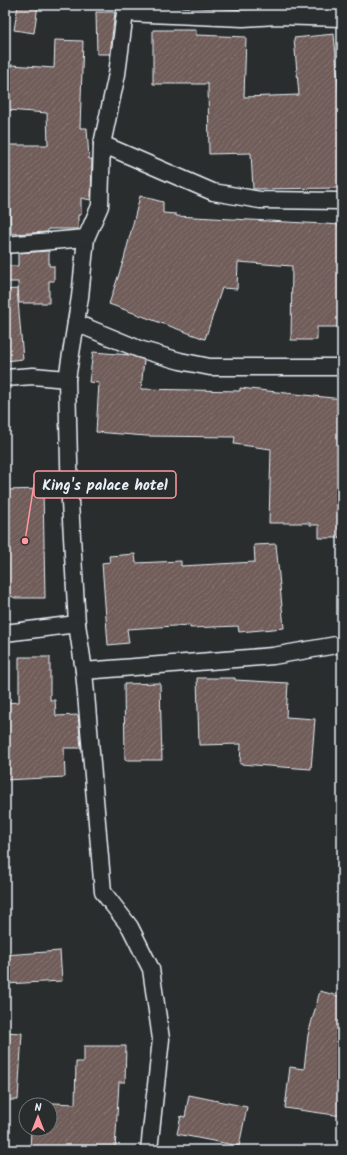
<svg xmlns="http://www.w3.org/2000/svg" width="347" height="1155" font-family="Kalam,sans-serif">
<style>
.building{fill:url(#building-hatch);stroke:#e8f1f8}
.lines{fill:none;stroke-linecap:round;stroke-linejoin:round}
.minor-casing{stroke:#e8f1f8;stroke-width:19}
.minor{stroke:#2a2d2e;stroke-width:16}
.leader{fill:none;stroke:#ff9aa2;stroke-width:1.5}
.callout-dot{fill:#ff9aa2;stroke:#2a2d2e;stroke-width:1.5}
.callout{fill:#2a2d2e;stroke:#ff9aa2;stroke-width:1.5}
.callout-label{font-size:15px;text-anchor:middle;font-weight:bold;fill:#e8f1f8}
</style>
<defs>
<pattern id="building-hatch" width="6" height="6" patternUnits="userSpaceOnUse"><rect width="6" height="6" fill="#6f5c59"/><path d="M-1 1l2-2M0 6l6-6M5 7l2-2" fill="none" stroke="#847472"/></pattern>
</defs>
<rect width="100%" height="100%" fill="#2a2d2e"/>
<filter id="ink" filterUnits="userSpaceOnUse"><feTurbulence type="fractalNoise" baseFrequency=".025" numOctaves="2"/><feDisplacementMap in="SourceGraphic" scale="8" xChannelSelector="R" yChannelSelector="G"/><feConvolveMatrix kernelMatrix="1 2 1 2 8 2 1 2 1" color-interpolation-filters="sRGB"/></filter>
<g filter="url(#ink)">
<g class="building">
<path d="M 18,5 L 38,5 L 34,33 L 14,30 Z"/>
<path d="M 96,12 L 115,12 L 110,54 L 97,54 Z"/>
<path d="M 153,30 L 196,30 L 196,35 L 246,37 L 244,97 L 299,95 L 294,38 L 334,34 L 340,103 L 342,103 L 342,188 L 253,189 L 251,153 L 209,154 L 208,84 L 153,84 Z"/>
<path d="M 55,40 L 83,41 L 80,128 L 87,128 L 89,159 L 92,159 L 91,200 L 81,198 L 81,215 L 78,215 L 78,229 L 48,229 L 48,232 L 11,234 L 10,208 L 5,208 L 5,145 L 48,145 L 47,113 L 7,110 L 11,65 L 54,68 Z"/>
<path d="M 140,196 L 163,202 L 163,213 L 176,214 L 176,216 L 342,225 L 342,327 L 317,327 L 317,340 L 291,340 L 292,266 L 238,262 L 237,289 L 222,288 L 205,339 L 109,304 L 124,259 Z"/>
<path d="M 49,251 L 49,266 L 54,266 L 54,281 L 49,281 L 49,303 L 19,303 L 18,282 L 7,282 L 6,266 L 18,266 L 18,253 Z"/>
<path d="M 17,289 L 23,359 L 5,361 L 5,290 Z"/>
<path d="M 93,352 L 130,355 L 144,360 L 141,389 L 240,391 L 240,388 L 342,399 L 342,512 L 340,511 L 340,538 L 319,538 L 319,525 L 310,525 L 310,523 L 269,523 L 271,449 L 234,444 L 235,437 L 146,436 L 96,432 L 99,383 L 89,382 Z"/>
<path d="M 43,489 L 45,598 L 15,598 L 5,593 L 5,490 Z"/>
<path d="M 276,544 L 284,628 L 239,632 L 238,626 L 190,628 L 190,625 L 127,629 L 129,643 L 108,645 L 102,563 L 110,562 L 109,556 L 135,554 L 136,563 L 181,561 L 181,566 L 255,562 L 254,545 Z"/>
<path d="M 19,657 L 50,657 L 50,700 L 55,700 L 56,716 L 78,715 L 81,748 L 64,748 L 65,777 L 5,780 L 5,703 L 19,702 Z"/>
<path d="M 197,678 L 235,678 L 235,680 L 288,683 L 286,717 L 315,719 L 311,769 L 240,764 L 241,744 L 199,745 Z"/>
<path d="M 160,683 L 162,760 L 125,760 L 124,684 Z"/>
<path d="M 60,951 L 62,981 L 5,984 L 5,955 Z"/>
<path d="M 320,991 L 342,997 L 342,1116 L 285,1108 L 290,1067 L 304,1069 L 308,1035 Z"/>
<path d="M 5,1032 L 22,1033 L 18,1100 L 5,1100 Z"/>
<path d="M 84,1046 L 126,1046 L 125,1082 L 119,1082 L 115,1150 L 30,1150 L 31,1129 L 50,1129 L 50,1105 L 32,1105 L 33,1102 L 75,1104 L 76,1062 L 84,1062 Z"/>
<path d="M 189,1095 L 247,1107 L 239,1146 L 177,1134 L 181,1116 L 185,1117 Z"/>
</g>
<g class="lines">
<defs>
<g id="minor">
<path d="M 126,5 L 117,74 L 102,144 L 100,206 L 86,238 L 80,297 L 67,379 L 70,502 L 77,624 L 84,671 L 103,892 L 130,927 L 151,969 L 161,1039 L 149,1150"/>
<path d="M 125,13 L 243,18 L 276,16 L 342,18"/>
<path d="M 102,144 L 213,192 L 260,200 L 342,201"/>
<path d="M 5,245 L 86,238"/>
<path d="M 76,323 L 139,349 L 180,361 L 210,367 L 342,367"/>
<path d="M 5,378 L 33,376 L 67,379"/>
<path d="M 5,633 L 77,624"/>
<path d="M 84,671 L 273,656 L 342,644"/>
</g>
</defs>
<use href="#minor" class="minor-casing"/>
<use href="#minor" class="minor"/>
</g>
</g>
<path class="leader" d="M25 541L34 484"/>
<circle class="callout-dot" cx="25" cy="541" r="4"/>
<rect class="callout" x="34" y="471" width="142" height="27" rx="4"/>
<g class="callout-label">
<text x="105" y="490">King's palace hotel</text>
</g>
<rect width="347" height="1155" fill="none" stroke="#2a2d2e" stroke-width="20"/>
<rect x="10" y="10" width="327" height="1135" fill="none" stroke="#e8f1f8" stroke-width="1.5" filter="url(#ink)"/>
<g transform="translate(38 1117)"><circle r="19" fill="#2a2d2e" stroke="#767b7f"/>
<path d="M0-3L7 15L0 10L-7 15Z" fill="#ff9aa2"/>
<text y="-6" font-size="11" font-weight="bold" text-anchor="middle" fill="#e8f1f8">N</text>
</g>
</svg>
